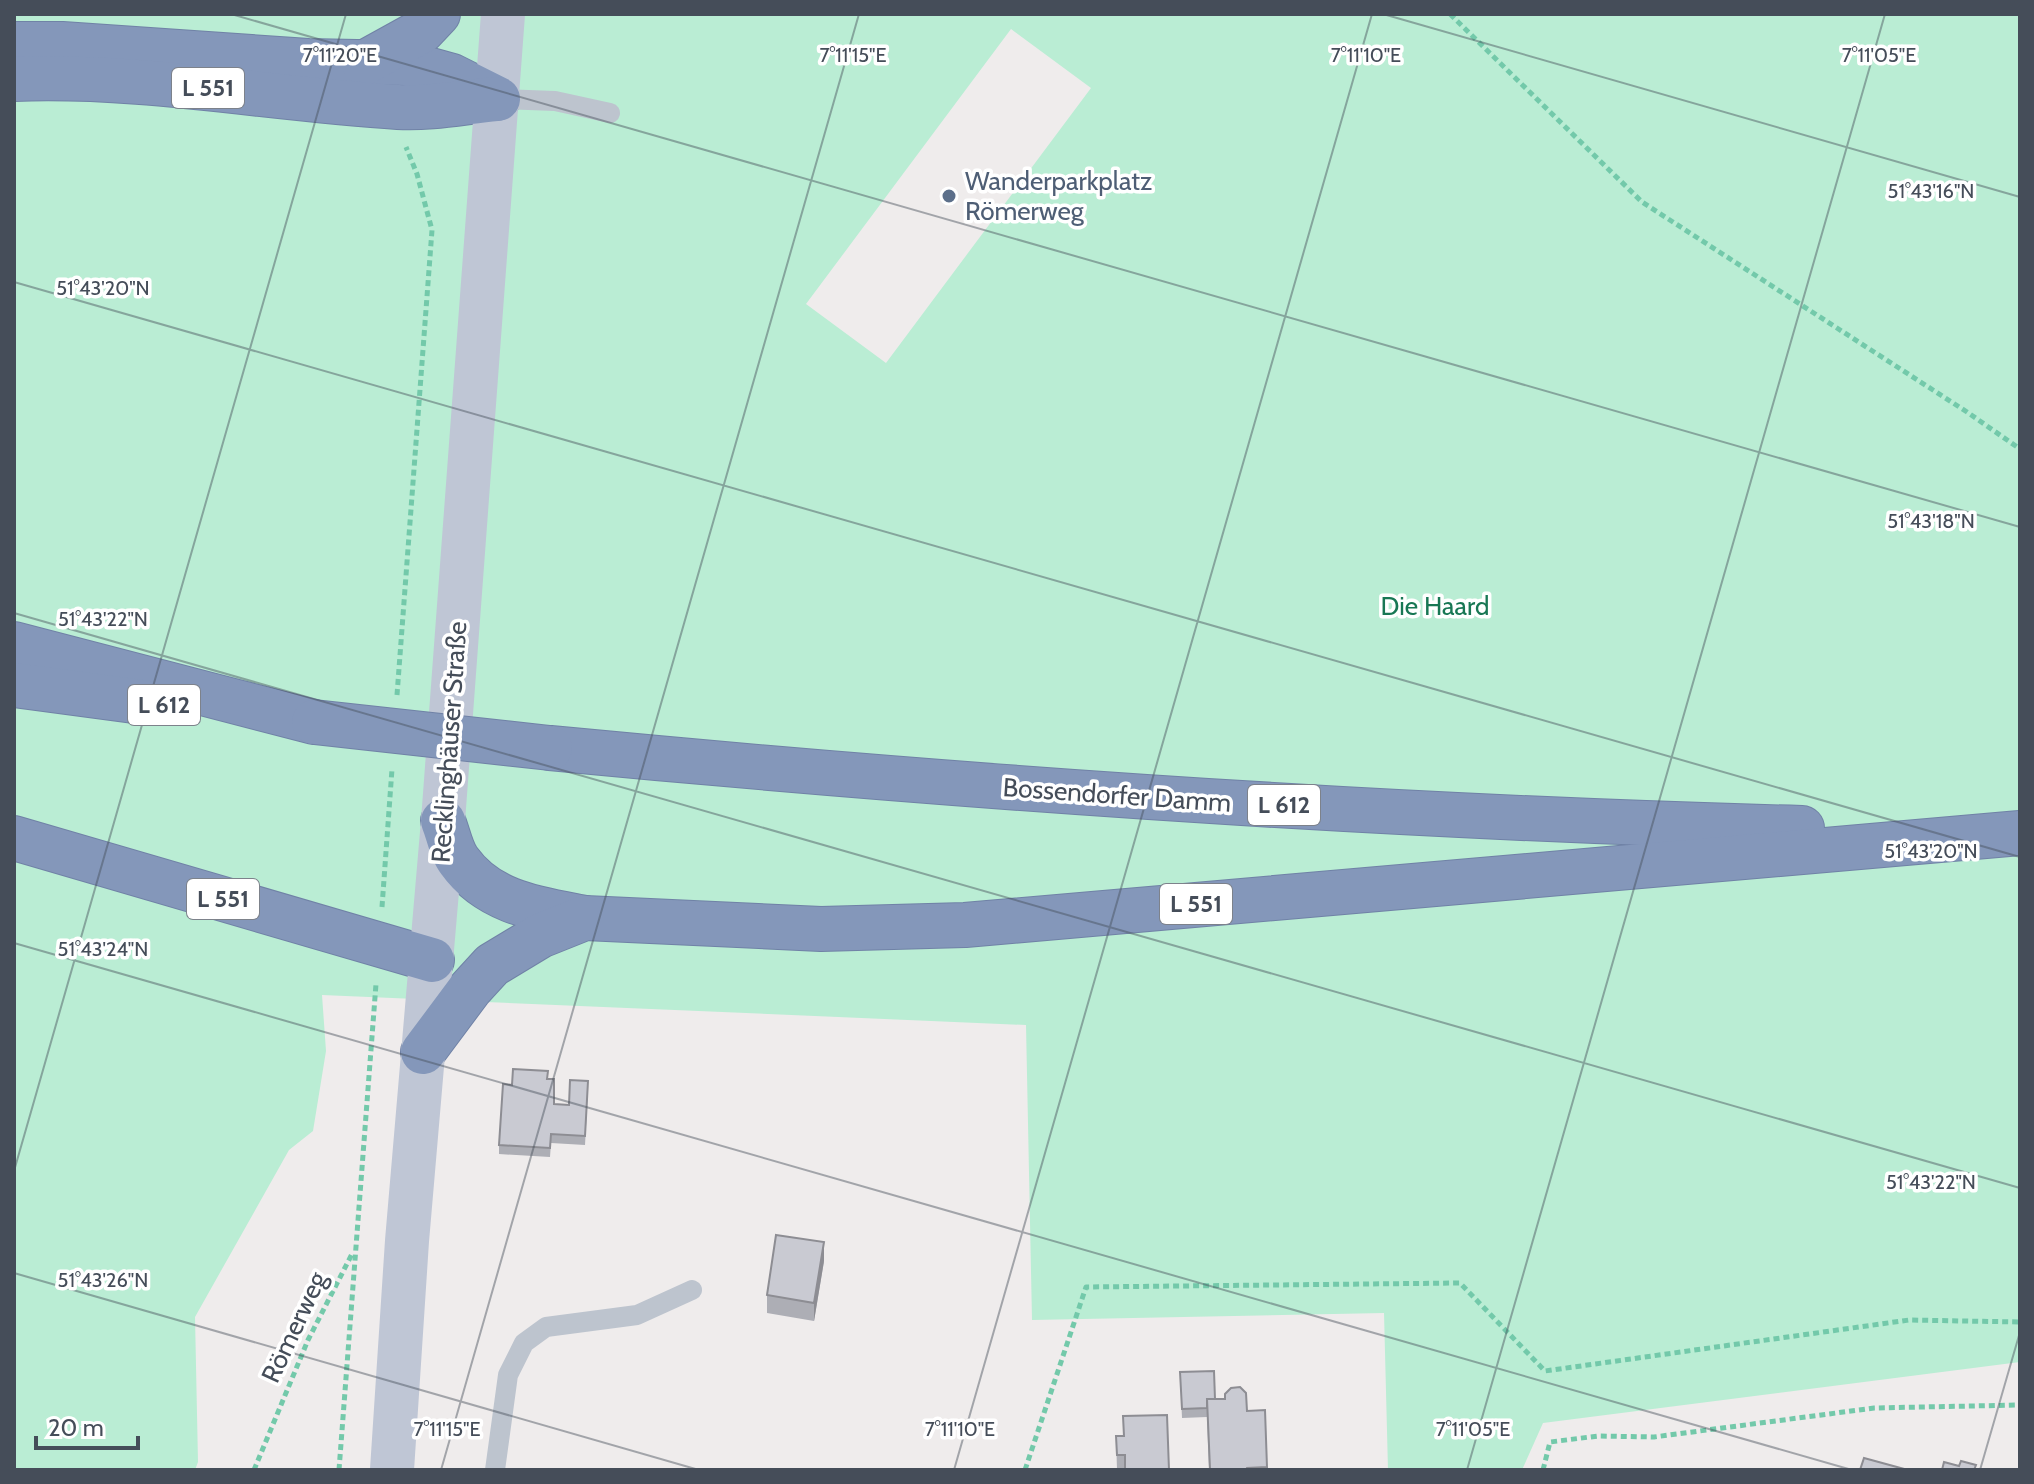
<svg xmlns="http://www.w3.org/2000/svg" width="2034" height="1484" font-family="Cabin,sans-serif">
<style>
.green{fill:#baedd4;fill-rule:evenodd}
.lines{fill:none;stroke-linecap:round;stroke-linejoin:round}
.highway-casing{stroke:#7082a6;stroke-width:46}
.path{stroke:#73c9aa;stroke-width:5;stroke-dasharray:6 4;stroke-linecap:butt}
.lane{stroke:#bdc4ce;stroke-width:20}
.secondary{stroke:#bfc6d5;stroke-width:44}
.highway{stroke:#8497ba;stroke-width:44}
.highway-bridge-casing{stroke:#7082a6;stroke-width:46;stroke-linecap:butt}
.highway-bridge{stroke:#8497ba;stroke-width:44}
.wall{fill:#adaeb5}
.shaded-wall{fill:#8d8d93}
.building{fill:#c9cad2;stroke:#8d8d93;stroke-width:2}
.ticks{fill:none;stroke:#454d59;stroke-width:2;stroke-opacity:0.45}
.service-dot{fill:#5c6f8a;stroke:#fff;stroke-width:3}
.labels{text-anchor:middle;stroke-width:7;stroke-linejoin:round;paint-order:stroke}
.shield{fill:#fff;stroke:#7d828b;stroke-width:2}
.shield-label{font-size:24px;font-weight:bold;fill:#454d59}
.service-label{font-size:26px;fill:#4e5e75;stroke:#fff;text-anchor:start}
.park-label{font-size:26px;fill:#187754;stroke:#fff}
.street-label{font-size:26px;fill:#454d59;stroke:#fff}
.ticks-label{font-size:20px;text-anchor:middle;fill:#454d59;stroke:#fff;stroke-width:7;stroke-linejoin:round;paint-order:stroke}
</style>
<rect width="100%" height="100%" fill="#efecec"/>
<path class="green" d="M 14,14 L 2020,14 L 2020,1362 L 1543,1423 L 1522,1470 L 1388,1470 L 1384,1313 L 1032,1320 L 1026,1025 L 322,995 L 326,1051 L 313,1131 L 289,1150 L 195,1317 L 198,1462 L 195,1470 L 14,1470 ZM 1011,29 L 1091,88 L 886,363 L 806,304 Z"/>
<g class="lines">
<defs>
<g id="highway">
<path d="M 14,44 L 62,44 L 308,61 L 405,63 L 452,76 L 498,99"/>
<path d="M 364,63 L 422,31 L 438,14"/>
<path d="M 14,79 C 143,74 270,99 398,107 C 430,109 464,102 496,99"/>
<path d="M 14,644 L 314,722"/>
<path d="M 14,685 L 149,703"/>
<path d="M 550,748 C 966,788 1384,817 1802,828"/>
<path d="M 443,821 C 448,833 451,851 459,861 C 489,903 538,909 585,918"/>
<path d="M 14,838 L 432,960"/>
<path d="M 423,1052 L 470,989 L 492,965 L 540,936 L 585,918 L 821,929 L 965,925 L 2020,833"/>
</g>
</defs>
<use href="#highway" class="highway-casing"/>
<g class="path">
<path d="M 1450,14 L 1642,202 L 1967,412 L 2020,449"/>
<path d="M 397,695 L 432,230 L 417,174 L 406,147"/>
<path d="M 382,907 L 392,769"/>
<path d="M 254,1470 L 308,1340 L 353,1252"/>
<path d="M 339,1470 L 376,984"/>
<path d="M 1025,1470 L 1086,1287 L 1460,1283 L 1545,1371 L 1909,1320 L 2020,1322"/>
<path d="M 1543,1470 L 1550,1442 L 1598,1436 L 1654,1437 L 1874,1408 L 2020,1405"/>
</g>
<g class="lane">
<path d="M 498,99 L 555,101 L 610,113"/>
<path d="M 495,1470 L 508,1375 L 524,1343 L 546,1327 L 637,1315 L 692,1290"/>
</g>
<path class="secondary" d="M 392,1470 L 407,1241 L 443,821 L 503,14"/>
<use href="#highway" class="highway"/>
<defs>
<path id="highway-bridge" d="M 314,722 L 550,748"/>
</defs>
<use href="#highway-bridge" class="highway-bridge-casing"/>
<use href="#highway-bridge" class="highway-bridge"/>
</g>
<g class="wall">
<path d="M 547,1079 L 554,1104 L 569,1105 L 588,1090 L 585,1145 L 551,1143 L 550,1157 L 499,1154 L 499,1145 L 512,1085 Z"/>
<path d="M 824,1261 L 814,1321 L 767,1313 L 767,1295 Z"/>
<path d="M 1180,1372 L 1215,1399 L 1247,1411 L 1265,1410 L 1267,1470 L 1209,1470 L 1207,1417 L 1182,1418 Z"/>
<path d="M 1123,1416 L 1169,1470 L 1117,1470 L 1116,1436 L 1123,1436 Z"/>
</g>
<path class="shaded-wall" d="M 824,1242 L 824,1261 L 814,1321 L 814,1303 Z"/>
<g class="building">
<path d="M 513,1069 L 548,1071 L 547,1079 L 554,1079 L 554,1104 L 569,1105 L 570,1080 L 588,1081 L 585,1136 L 551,1134 L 550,1148 L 499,1145 L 503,1084 L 512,1085 Z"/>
<path d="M 776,1235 L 824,1242 L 814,1303 L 767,1295 Z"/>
<path d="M 1214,1371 L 1215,1399 L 1207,1399 L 1207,1408 L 1182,1409 L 1180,1372 Z"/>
<path d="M 1240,1387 L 1246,1393 L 1247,1411 L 1265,1410 L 1267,1467 L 1247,1468 L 1246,1470 L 1210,1469 L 1207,1399 L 1225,1399 L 1225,1394 L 1231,1388 Z"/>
<path d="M 1167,1415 L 1169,1470 L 1125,1470 L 1125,1455 L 1117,1455 L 1116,1436 L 1124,1436 L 1123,1416 Z"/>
<path d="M 1864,1458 L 1908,1470 L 1860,1470 Z"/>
<path d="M 1961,1461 L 1976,1465 L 1974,1470 L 1942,1470 L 1944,1462 L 1959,1466 Z"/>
</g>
<path class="ticks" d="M 231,14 L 2020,527M 1383,14 L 2020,197M 14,282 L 2020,857M 14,613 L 2020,1188M 14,943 L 1852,1470M 14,1171 L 346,14M 14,1273 L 699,1470M 441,1470 L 859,14M 954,1470 L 1372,14M 1467,1470 L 1885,14M 1980,1470 L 2020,1332"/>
<circle class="service-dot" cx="949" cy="196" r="8"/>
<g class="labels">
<g class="shield">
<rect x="172" y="68" width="72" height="40" rx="6"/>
<rect x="128" y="685" width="72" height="40" rx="6"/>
<rect x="1248" y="785" width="72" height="40" rx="6"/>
<rect x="187" y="879" width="72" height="40" rx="6"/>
<rect x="1160" y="884" width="72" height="40" rx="6"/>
</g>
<g class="shield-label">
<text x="208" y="96">L 551</text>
<text x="164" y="713">L 612</text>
<text x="1284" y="813">L 612</text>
<text x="223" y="907">L 551</text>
<text x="1196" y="912">L 551</text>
</g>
<g class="service-label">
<text x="965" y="190">Wanderparkplatz<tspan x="965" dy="30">Römerweg</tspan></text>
</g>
<g class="park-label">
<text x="1435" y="615">Die Haard</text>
</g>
<g class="street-label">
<text transform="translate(449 742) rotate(-86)" y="9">Recklinghäuser Straße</text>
<text transform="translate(1117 795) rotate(4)" y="9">Bossendorfer Damm</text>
<text transform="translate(294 1327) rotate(-65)" y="9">Römerweg</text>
</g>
</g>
<g class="ticks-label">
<text x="340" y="62">7°11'20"E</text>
<text x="853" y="62">7°11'15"E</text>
<text x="1366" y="62">7°11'10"E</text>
<text x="1879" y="62">7°11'05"E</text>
<text x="1931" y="198">51°43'16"N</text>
<text x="103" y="295">51°43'20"N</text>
<text x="1931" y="528">51°43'18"N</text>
<text x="103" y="626">51°43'22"N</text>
<text x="1931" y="858">51°43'20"N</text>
<text x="103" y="956">51°43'24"N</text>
<text x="1931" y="1189">51°43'22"N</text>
<text x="103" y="1287">51°43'26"N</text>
<text x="447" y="1436">7°11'15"E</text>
<text x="960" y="1436">7°11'10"E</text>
<text x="1473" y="1436">7°11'05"E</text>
</g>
<rect width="2034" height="1484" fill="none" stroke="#454d59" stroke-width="32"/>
<path d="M36 1436v12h102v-12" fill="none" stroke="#454d59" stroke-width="4"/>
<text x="48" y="1436" font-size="24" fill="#454d59" stroke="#ffffff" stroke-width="6" paint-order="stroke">20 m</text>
</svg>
